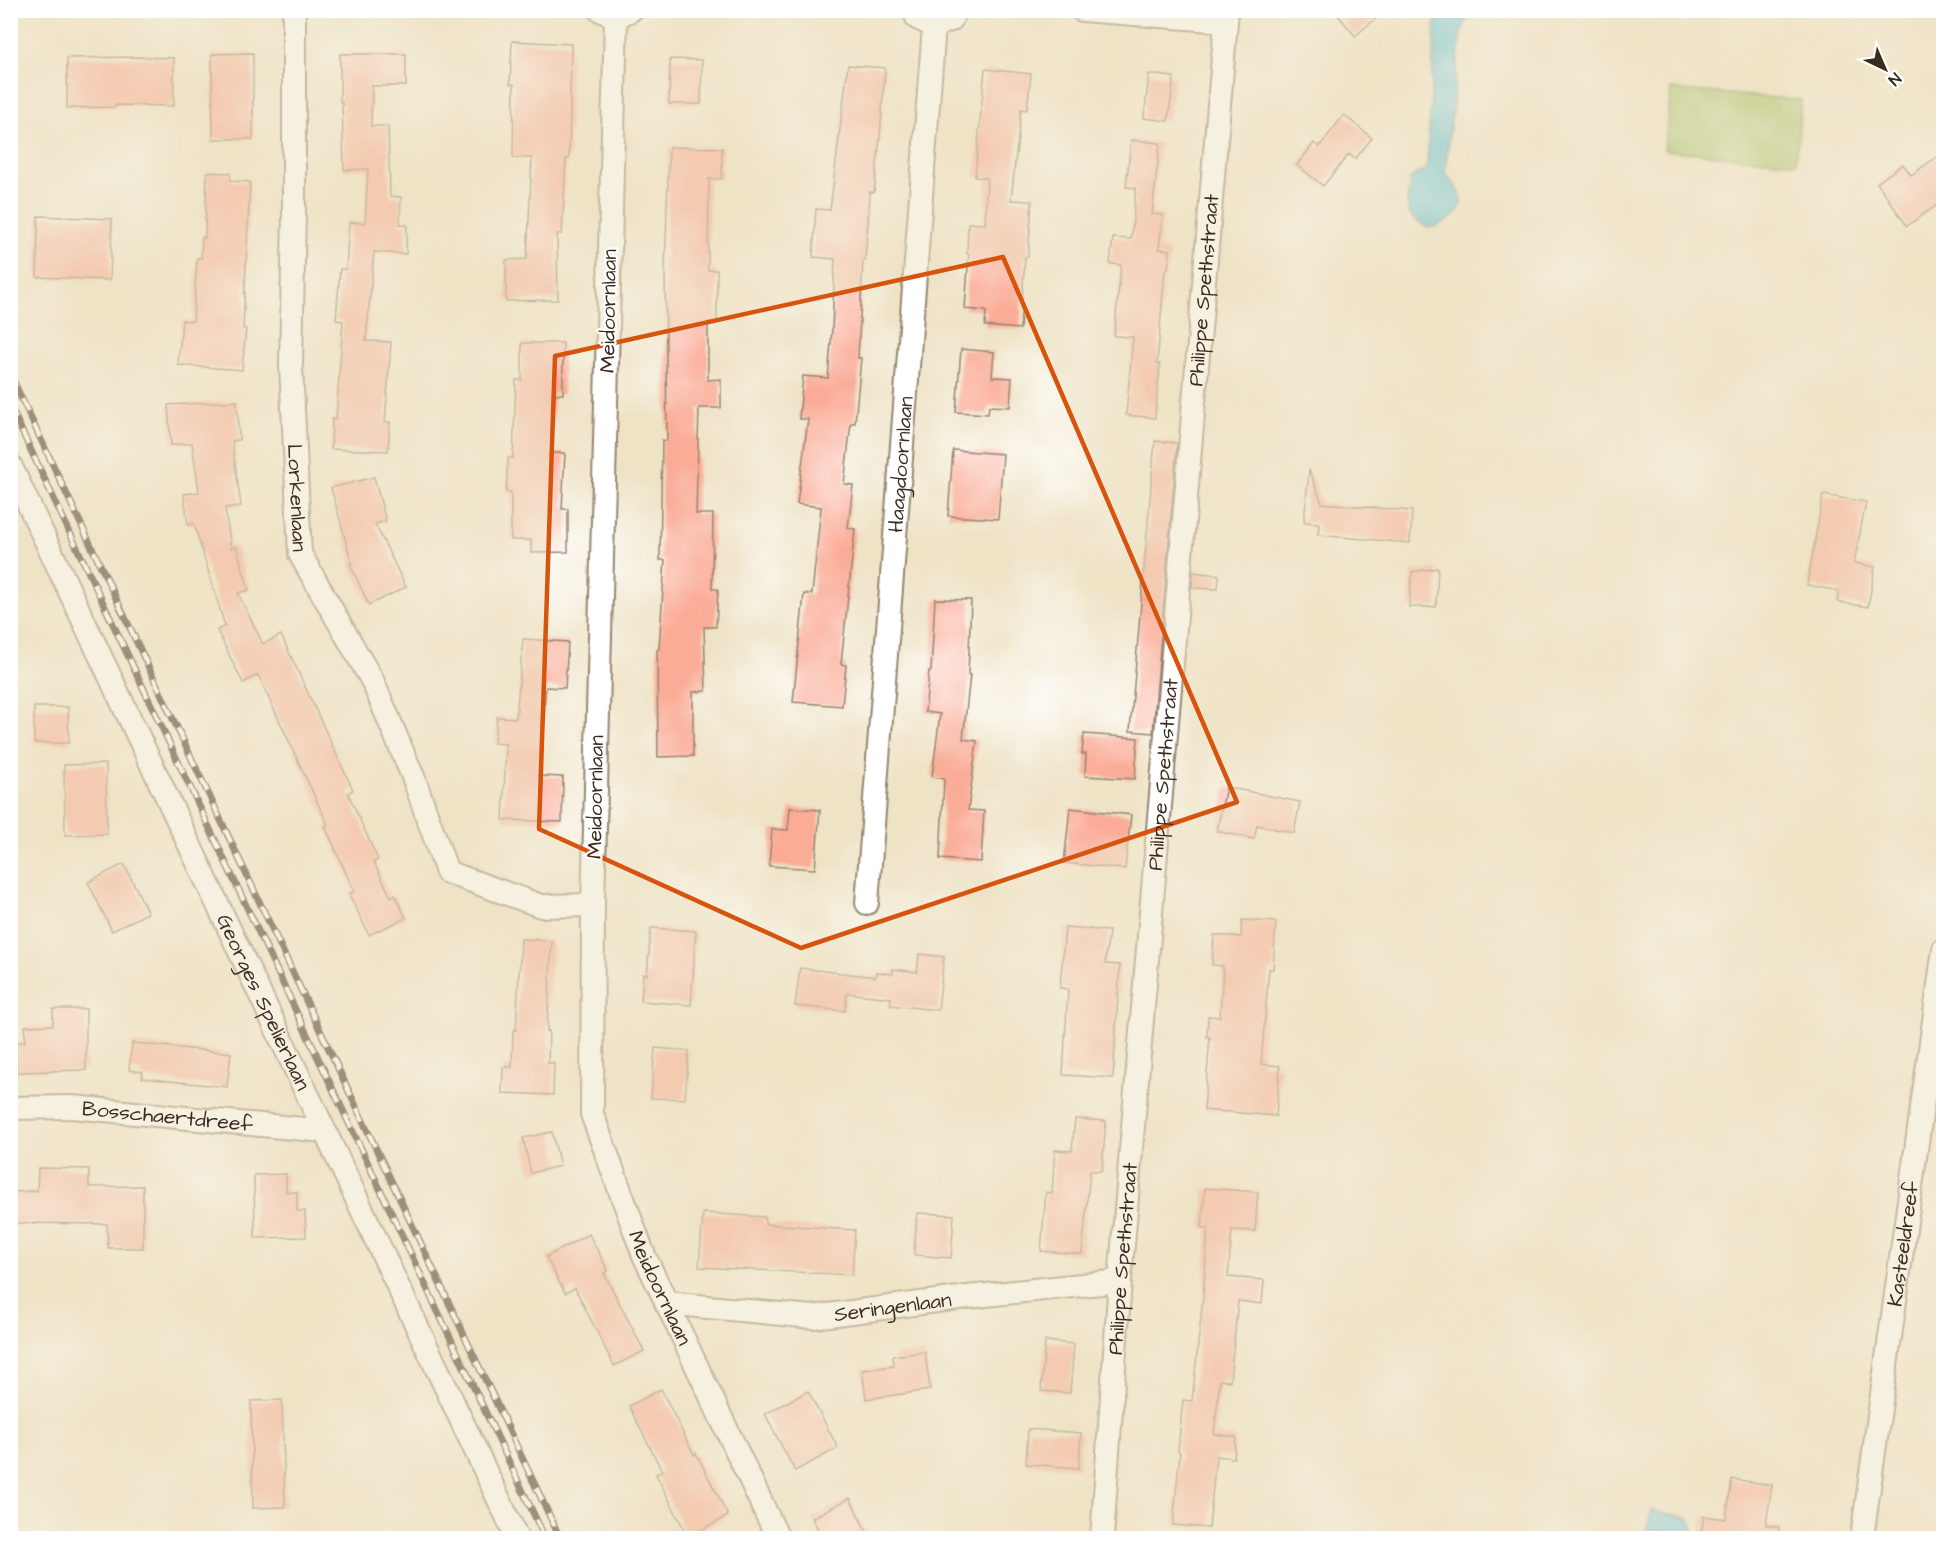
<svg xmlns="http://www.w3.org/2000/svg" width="1954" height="1549" font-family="'Architects Daughter',sans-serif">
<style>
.green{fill:#a8c36a;stroke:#727644;stroke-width:1.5}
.water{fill:#64c6e2;stroke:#507880;stroke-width:1.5}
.building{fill:#faac96}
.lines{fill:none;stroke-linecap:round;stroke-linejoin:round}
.street-casing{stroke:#958672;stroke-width:26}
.street{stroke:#fff;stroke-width:22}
.rail-casing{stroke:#3b2a1e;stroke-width:7}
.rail{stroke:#fff;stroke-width:4.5;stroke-dasharray:14;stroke-linecap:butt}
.marked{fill:none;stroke:#d7540e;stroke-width:4.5;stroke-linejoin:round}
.labels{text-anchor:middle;stroke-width:4.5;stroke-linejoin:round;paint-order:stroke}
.street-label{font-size:21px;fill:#3b2a1e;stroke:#fff}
</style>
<rect width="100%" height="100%" fill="#fff"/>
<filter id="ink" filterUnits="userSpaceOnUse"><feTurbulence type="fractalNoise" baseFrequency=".0167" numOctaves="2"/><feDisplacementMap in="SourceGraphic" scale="12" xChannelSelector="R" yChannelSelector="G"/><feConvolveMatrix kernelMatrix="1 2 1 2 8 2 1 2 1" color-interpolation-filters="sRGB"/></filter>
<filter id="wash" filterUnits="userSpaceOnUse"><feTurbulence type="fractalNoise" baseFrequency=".008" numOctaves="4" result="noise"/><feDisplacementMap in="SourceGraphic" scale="24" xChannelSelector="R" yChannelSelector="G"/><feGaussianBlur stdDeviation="1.35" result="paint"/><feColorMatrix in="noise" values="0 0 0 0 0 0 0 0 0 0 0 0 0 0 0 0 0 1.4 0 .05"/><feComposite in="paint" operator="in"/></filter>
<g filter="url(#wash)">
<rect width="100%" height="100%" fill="#efe3c6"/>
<path class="green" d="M 1671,89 L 1801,100 L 1796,163 L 1664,150 Z"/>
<g class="water">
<path d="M 1436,11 L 1472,11 L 1461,31 L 1445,172 C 1449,180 1459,188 1461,196 C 1464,214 1443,224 1430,228 C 1402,217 1406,204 1411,178 L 1427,168 Z"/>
<path d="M 1651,1510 L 1689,1518 L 1694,1529 L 1686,1534 L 1647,1530 Z"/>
</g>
<g id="blocks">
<g class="building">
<path d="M 1334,10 L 1386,10 L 1355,36 Z"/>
<path d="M 512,41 L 571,44 L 569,159 L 566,159 L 562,234 L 557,234 L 558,300 L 506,301 L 506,260 L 527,259 L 532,158 L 513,158 L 514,84 L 510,84 Z"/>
<path d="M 253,53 L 253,139 L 213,139 L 212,54 Z"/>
<path d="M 340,54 L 406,54 L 406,86 L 372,86 L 371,126 L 388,126 L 390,196 L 401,197 L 400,224 L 407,225 L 406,254 L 374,252 L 366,341 L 391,342 L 385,422 L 390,422 L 388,451 L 331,449 L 332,419 L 336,419 L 343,321 L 336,320 L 340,269 L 346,269 L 349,222 L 365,223 L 368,169 L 344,170 L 342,102 L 340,102 Z"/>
<path d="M 141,57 L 174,58 L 174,106 L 115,105 L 115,107 L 67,108 L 67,58 Z"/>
<path d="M 670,59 L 702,60 L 701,104 L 669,104 Z"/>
<path d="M 848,65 L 885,68 L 880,138 L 874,192 L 870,192 L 865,261 L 863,261 L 858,358 L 861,358 L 855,423 L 851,423 L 844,484 L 853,485 L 848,528 L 855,529 L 841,664 L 846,665 L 842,706 L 793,702 L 804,594 L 812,594 L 821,507 L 797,504 L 808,419 L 799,419 L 803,376 L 828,378 L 832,330 L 835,259 L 813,257 L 816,209 L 830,210 Z"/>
<path d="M 985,69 L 1031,74 L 1027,110 L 1021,109 L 1011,200 L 1032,201 L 1028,257 L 1025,257 L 1020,329 L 985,326 L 986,311 L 965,309 L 969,254 L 967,254 L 968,223 L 985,224 L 987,178 L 975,177 Z"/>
<path d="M 1149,74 L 1174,77 L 1168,121 L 1144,118 Z"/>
<path d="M 1344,115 L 1372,138 L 1355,159 L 1349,154 L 1323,186 L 1297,165 L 1314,143 L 1319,147 Z"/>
<path d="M 1131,140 L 1160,143 L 1152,214 L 1163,215 L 1159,249 L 1170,250 L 1168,270 L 1165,269 L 1157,364 L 1160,364 L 1155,418 L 1126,415 L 1133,337 L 1114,336 L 1121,265 L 1110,264 L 1113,238 L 1131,239 L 1136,188 L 1126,187 Z"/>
<path d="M 669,147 L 722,148 L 722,179 L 709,179 L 708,270 L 717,270 L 717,322 L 708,322 L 708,380 L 721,379 L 721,408 L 699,408 L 696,514 L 713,514 L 712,589 L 718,589 L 716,627 L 704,627 L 706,691 L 693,692 L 693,756 L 658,757 L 657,650 L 659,649 L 665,560 L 660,560 L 662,440 L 667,441 L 665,270 Z"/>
<path d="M 1944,152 L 1944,200 L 1907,226 L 1877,183 L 1903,164 L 1911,175 Z"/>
<path d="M 207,172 L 230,173 L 231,181 L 250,182 L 243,329 L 246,329 L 242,370 L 178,365 L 182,320 L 193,321 L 197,258 L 201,258 L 202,237 L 205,238 Z"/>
<path d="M 38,216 L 112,219 L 110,280 L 37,277 Z"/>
<path d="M 522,343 L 563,343 L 563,394 L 554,394 L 551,453 L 565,453 L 562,509 L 568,509 L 568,552 L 531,553 L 531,540 L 511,540 L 511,492 L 506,492 L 508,458 L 513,458 L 516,380 L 522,380 Z"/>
<path d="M 961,349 L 994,352 L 992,377 L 1012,378 L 1010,407 L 989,406 L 988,414 L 956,412 Z"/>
<path d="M 237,401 L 239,440 L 232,441 L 241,506 L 225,508 L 231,548 L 236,546 L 249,590 L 238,593 L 263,644 L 281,635 L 353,790 L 348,793 L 378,860 L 374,862 L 391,897 L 395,895 L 406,918 L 369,935 L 349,894 L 354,891 L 325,826 L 328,825 L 258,675 L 243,683 L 217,630 L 225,626 L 194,524 L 188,525 L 184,494 L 199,492 L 192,443 L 171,445 L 168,405 Z"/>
<path d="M 1155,441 L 1177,443 L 1153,733 L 1130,731 Z"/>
<path d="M 953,450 L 1003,454 L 998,519 L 948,516 Z"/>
<path d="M 1309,470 L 1322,503 L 1412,511 L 1410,543 L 1318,535 L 1319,523 L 1304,522 Z"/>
<path d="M 374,477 L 386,521 L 375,524 L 406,587 L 369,605 L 350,564 L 352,563 L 331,488 Z"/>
<path d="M 1823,495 L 1866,502 L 1854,563 L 1875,567 L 1868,607 L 1837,602 L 1839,591 L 1807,585 Z"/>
<path d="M 1438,568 L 1436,607 L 1409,607 L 1412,572 Z"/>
<path d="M 1193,572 L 1219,575 L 1218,589 L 1192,588 Z"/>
<path d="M 935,599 L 971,600 L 968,675 L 970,675 L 963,739 L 977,741 L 968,810 L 984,811 L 981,862 L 940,859 L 944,779 L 932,777 L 940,714 L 925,712 L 929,671 L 931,671 Z"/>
<path d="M 523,639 L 568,642 L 565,688 L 546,687 L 538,776 L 563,777 L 562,822 L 503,820 L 506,744 L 494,743 L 497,717 L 516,718 Z"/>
<path d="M 34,707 L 68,707 L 69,743 L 34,743 Z"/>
<path d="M 1084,734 L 1138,738 L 1135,779 L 1085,776 L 1086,754 L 1082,754 Z"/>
<path d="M 106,764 L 107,834 L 65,835 L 64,765 Z"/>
<path d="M 1226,787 L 1300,802 L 1294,833 L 1257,825 L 1254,839 L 1217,831 Z"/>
<path d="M 790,808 L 820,810 L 815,869 L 769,866 L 772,829 L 788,830 Z"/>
<path d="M 1070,808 L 1131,815 L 1125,869 L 1064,863 Z"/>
<path d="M 124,864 L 148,913 L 112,931 L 88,882 Z"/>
<path d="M 1242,920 L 1276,922 L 1273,969 L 1269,969 L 1261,1064 L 1280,1066 L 1276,1116 L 1204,1110 L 1210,1037 L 1207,1037 L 1208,1016 L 1220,1017 L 1223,966 L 1212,965 L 1214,935 L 1241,937 Z"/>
<path d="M 1065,927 L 1109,931 L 1105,964 L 1120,965 L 1113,1078 L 1063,1075 L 1068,989 L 1060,988 Z"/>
<path d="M 651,928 L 696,931 L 691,1005 L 641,1001 L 643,974 L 647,975 Z"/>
<path d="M 521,939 L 552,941 L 547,1031 L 549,1031 L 548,1063 L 554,1063 L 553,1095 L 502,1093 L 503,1067 L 512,1067 L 513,1030 L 516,1030 Z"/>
<path d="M 919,954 L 944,957 L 938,1010 L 890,1005 L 891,998 L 847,993 L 845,1011 L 795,1006 L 800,968 L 876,977 L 877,972 L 893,974 L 893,969 L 917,972 Z"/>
<path d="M 53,1009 L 86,1009 L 86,1070 L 16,1072 L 16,1042 L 25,1042 L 25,1026 L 53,1025 Z"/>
<path d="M 132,1043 L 231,1053 L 227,1087 L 142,1078 L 143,1072 L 129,1070 Z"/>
<path d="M 655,1048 L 689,1051 L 685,1099 L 651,1098 Z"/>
<path d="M 1075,1119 L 1106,1121 L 1102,1171 L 1090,1171 L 1082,1254 L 1041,1251 L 1046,1192 L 1052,1193 L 1055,1150 L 1072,1151 Z"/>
<path d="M 552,1132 L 560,1166 L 531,1173 L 523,1138 Z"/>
<path d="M 38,1168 L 89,1169 L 89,1187 L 143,1186 L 143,1248 L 108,1248 L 107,1224 L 10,1223 L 10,1192 L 37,1191 Z"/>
<path d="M 286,1174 L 286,1192 L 297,1192 L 297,1211 L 305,1211 L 306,1237 L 255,1238 L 254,1175 Z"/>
<path d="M 1205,1188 L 1258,1192 L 1255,1231 L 1232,1230 L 1228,1277 L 1264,1280 L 1262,1304 L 1238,1301 L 1230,1381 L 1220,1380 L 1214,1434 L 1236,1437 L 1234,1458 L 1216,1456 L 1209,1528 L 1173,1525 L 1180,1452 L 1178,1451 L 1183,1400 L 1192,1401 L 1203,1298 L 1208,1228 L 1202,1228 Z"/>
<path d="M 703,1213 L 765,1217 L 765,1224 L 855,1230 L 852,1275 L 699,1267 Z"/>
<path d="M 917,1213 L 954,1215 L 951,1258 L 914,1255 Z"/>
<path d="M 589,1234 L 608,1271 L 604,1273 L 644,1351 L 614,1366 L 575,1288 L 565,1293 L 546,1257 Z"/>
<path d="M 1045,1341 L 1074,1344 L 1070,1393 L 1041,1391 Z"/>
<path d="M 925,1352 L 930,1390 L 866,1399 L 862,1370 L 894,1366 L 893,1356 Z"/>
<path d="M 661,1389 L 694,1455 L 696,1453 L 728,1516 L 688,1537 L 656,1474 L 662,1471 L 629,1406 Z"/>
<path d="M 808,1391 L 838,1448 L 795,1471 L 765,1414 Z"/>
<path d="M 282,1400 L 285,1507 L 253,1508 L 251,1401 Z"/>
<path d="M 1028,1429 L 1081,1433 L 1079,1468 L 1026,1464 Z"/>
<path d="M 1732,1479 L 1772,1485 L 1766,1525 L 1779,1527 L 1778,1539 L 1724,1539 L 1701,1534 L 1704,1516 L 1726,1519 Z"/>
<path d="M 850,1498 L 870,1539 L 823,1539 L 812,1518 Z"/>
</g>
</g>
</g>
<g filter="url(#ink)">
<use href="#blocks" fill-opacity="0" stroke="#958672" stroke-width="1.5"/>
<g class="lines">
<defs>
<g id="street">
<path d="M 600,10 L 616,17 L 631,10"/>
<path d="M 914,10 L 917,18 L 934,26 L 951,20 L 955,10"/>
<path d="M 1082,10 L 1226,21"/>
<path id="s1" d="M 294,12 L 294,212 L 291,366 L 300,554 L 373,682 L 414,779 L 447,872 L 541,906 L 593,905"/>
<path id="s2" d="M 616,17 L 593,905 L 592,1114 L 643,1253 L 778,1538"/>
<path id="s3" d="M 10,465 L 517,1538"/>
<path id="s4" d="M 867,903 L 934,26"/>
<path id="s5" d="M 10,1108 L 72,1107 L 324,1131"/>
<path id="s6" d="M 666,1303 L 813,1317 L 967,1297 L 1120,1281"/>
<path id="s7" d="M 1102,1538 L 1120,1281 L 1227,10"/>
<path id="s8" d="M 1862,1538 L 1944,949"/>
</g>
</defs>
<use href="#street" class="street-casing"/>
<use href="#street" class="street"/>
<defs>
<g id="rail">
<path d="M 10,374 L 560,1538"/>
<path d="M 10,406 L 545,1538"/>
</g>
</defs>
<use href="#rail" class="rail-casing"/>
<use href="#rail" class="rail"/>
</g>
</g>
<path d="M0 0H1954V1549H0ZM 1003,257 L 1237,802 L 801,948 L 539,829 L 555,356 Z" fill="#efe3c6" fill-opacity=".55" fill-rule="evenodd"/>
<path class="marked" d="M 1003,257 L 1237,802 L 801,948 L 539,829 L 555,356 Z"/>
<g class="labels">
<g class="street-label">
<text dy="7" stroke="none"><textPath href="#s7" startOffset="1252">Philippe Spethstraat</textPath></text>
<text transform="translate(608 311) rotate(-89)" y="7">Meidoornlaan</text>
<text dy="7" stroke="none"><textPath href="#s4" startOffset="440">Haagdoornlaan</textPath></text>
<text dy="7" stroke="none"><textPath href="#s1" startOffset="486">Lorkenlaan</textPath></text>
<text dy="7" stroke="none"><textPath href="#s7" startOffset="766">Philippe Spethstraat</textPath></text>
<text transform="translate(595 797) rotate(-89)" y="7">Meidoornlaan</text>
<text dy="7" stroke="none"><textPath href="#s3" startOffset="594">Georges Spelierlaan</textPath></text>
<text dy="7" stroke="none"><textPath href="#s5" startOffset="158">Bosschaertdreef</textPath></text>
<text dy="7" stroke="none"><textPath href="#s8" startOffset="297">Kasteeldreef</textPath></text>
<text dy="7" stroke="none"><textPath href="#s7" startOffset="280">Philippe Spethstraat</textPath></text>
<text dy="7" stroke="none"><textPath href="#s2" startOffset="1284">Meidoornlaan</textPath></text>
<text dy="7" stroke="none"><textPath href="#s6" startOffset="228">Seringenlaan</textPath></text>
</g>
</g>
<rect width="1954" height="1549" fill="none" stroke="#fff" stroke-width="36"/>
<g transform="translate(1885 69) rotate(136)" stroke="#ffffff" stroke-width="4.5" paint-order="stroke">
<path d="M0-4.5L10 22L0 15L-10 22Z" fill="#3b2a1e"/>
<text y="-9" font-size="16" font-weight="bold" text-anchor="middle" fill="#3b2a1e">N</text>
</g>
</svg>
